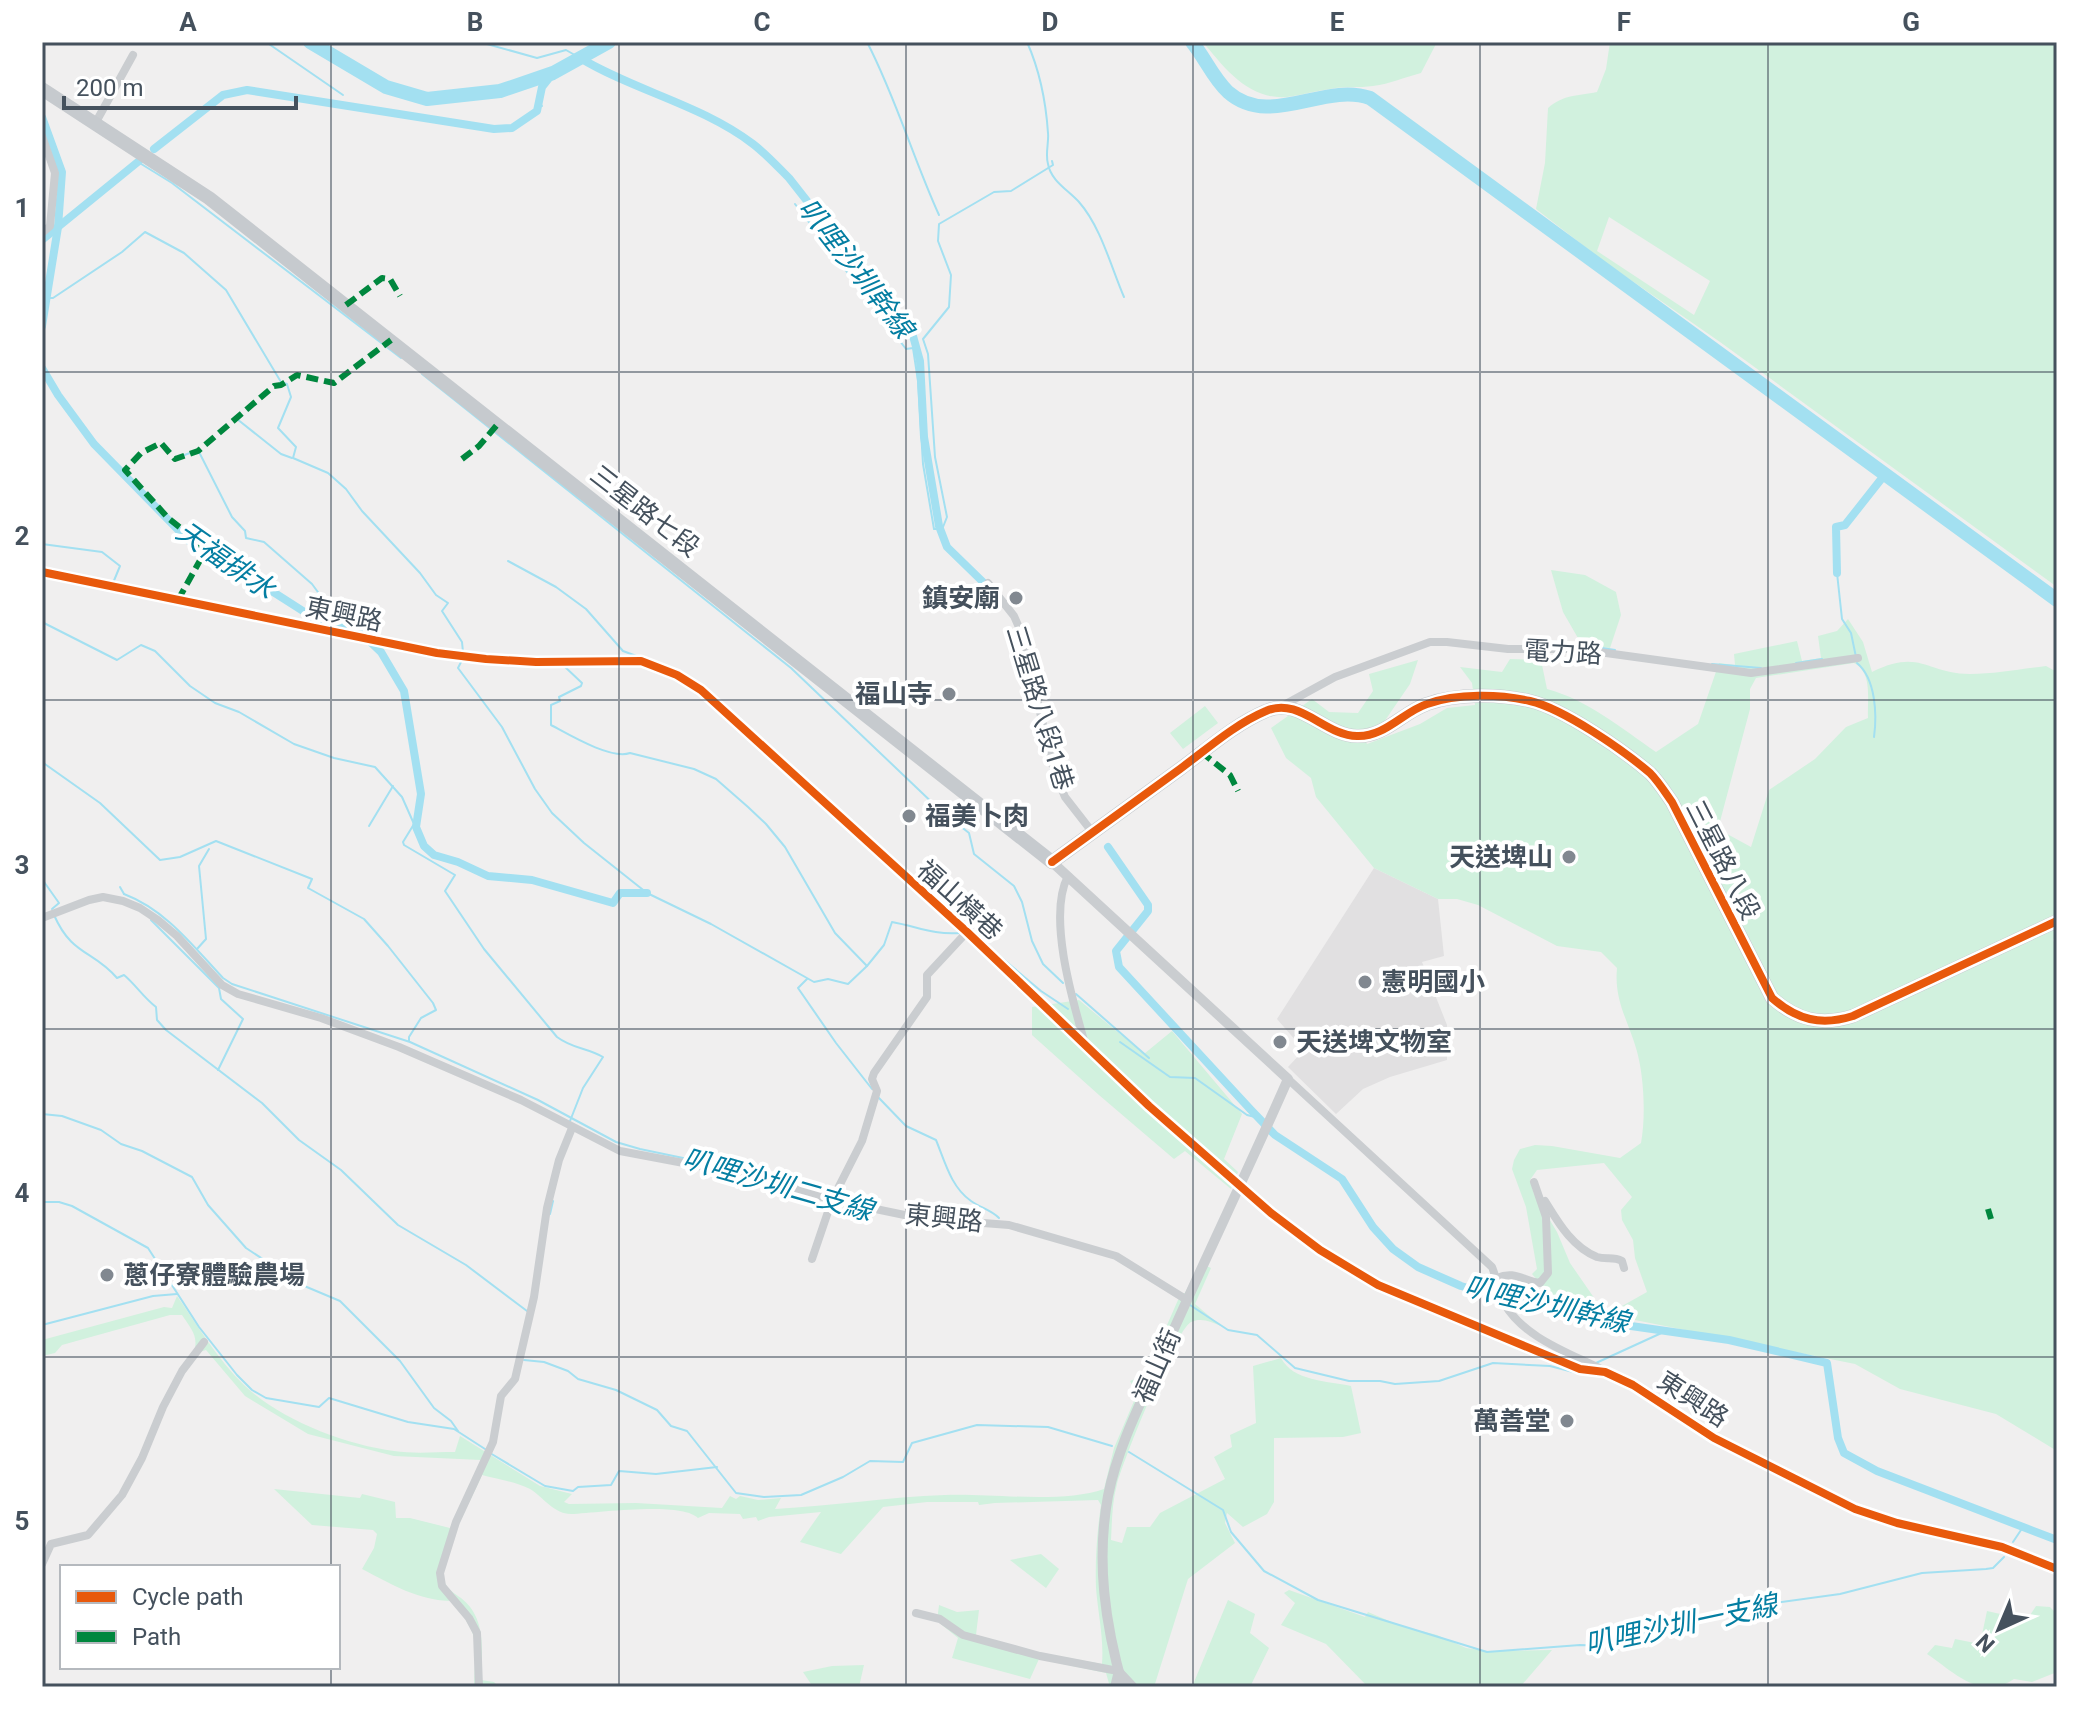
<svg xmlns="http://www.w3.org/2000/svg" width="2099" height="1729" font-family="Roboto,'Noto Sans TC',sans-serif">
<style>
.education{fill:#e1e0e1}
.green{fill:#d1f1de;fill-rule:evenodd}
.lines{fill:none;stroke-linecap:round;stroke-linejoin:round}
.stream{stroke:#a3e0f1;stroke-width:2}
.canal{stroke:#a3e0f1;stroke-width:8}
.river{stroke:#a3e0f1;stroke-width:14}
.minor{stroke:#cacdd0;stroke-width:8}
.tertiary{stroke:#cacdd0;stroke-width:10}
.primary{stroke:#c6cace;stroke-width:14}
.quiet{stroke:#00873e;stroke-width:6;stroke-dasharray:12 6;stroke-linecap:butt}
.cycleway-casing{stroke:#fff;stroke-width:13}
.cycleway{stroke:#e8590c;stroke-width:8}
.grid{fill:none;stroke:#45515d;stroke-width:2;stroke-opacity:0.55}
.poi-dot{fill:#818890;stroke:#fff;stroke-width:3}
.labels{text-anchor:middle;stroke-width:8;stroke-linejoin:round;paint-order:stroke}
.street-label{font-size:26px;fill:#45515d;stroke:#fff}
.poi-label{font-size:26px;font-weight:bold;fill:#45515d;stroke:#fff;text-anchor:end}
.water-label{font-size:28px;font-style:italic;fill:#047ea2;stroke:#fff}
.neatline{fill:none;stroke:#45515d;stroke-width:3}
.grid-label{font-size:26px;text-anchor:middle;font-weight:bold;fill:#45515d}
</style>
<rect width="100%" height="100%" fill="#f0efef"/>
<path class="education" d="M 1374,868 L 1438,899 L 1444,956 L 1422,962 L 1447,1025 L 1447,1060 L 1390,1077 L 1363,1089 L 1336,1114 L 1288,1067 L 1304,1050 L 1277,1019 Z"/>
<g class="green">
<path d="M 1203,42 L 1437,42 L 1421,73 C 1405,77 1390,84 1373,86 C 1359,88 1344,86 1330,89 C 1316,91 1301,95 1287,97 C 1249,100 1225,69 1203,42 Z"/>
<path d="M 1610,42 L 2057,42 L 2057,587 L 1720,342 L 1602,260 L 1536,209 L 1545,163 L 1548,108 C 1564,94 1578,96 1597,92 L 1606,69 ZM 1609,217 L 1710,281 L 1694,315 L 1597,251 Z"/>
<path d="M 1551,570 L 1585,575 L 1616,592 L 1621,615 L 1610,648 L 1582,645 L 1563,612 Z"/>
<path d="M 1848,619 L 1863,642 L 1872,672 C 1921,648 1926,674 1970,674 C 1995,674 2021,669 2046,666 L 2057,672 L 2057,937 L 2053,939 L 2057,951 L 2057,1451 L 1996,1414 L 1900,1389 L 1855,1364 L 1550,1303 L 1540,1283 L 1532,1274 L 1537,1269 L 1526,1207 L 1512,1169 L 1514,1160 L 1520,1149 L 1535,1145 L 1552,1146 L 1620,1158 L 1641,1143 C 1646,1116 1644,1074 1636,1048 C 1627,1018 1614,1000 1617,968 L 1601,952 L 1557,946 L 1478,905 L 1457,899 L 1438,899 L 1374,868 L 1316,797 L 1311,778 L 1286,758 L 1271,728 L 1312,699 L 1329,712 L 1358,713 L 1373,691 L 1369,674 L 1418,660 L 1410,684 L 1384,722 L 1363,735 L 1367,744 L 1420,724 L 1447,708 L 1475,705 L 1472,683 L 1460,667 L 1502,672 L 1510,659 L 1541,660 L 1547,689 C 1588,700 1621,728 1656,752 L 1698,724 L 1719,663 L 1735,665 L 1734,654 L 1797,641 L 1802,661 L 1821,658 L 1818,636 L 1837,631 ZM 1854,663 C 1873,673 1867,699 1868,718 L 1846,727 L 1815,759 L 1769,790 L 1751,847 L 1718,829 L 1750,709 L 1750,689 L 1756,678 ZM 1604,1163 L 1632,1197 L 1621,1210 L 1622,1220 L 1633,1240 L 1635,1258 L 1647,1292 L 1606,1315 L 1570,1263 L 1557,1232 L 1534,1194 L 1530,1180 L 1537,1170 Z"/>
<path d="M 1205,706 L 1218,723 L 1183,749 L 1170,733 Z"/>
<path d="M 1079,1000 L 1144,1054 L 1172,1031 L 1242,1114 L 1224,1159 L 1238,1172 L 1231,1189 L 1185,1151 L 1174,1159 L 1099,1095 L 1032,1035 L 1032,1007 Z"/>
<path d="M 1200,1263 L 1211,1268 L 1195,1304 L 1221,1326 C 1212,1322 1201,1317 1191,1322 C 1175,1331 1123,1461 1117,1484 C 1112,1503 1112,1521 1111,1540 L 1122,1543 L 1127,1527 L 1150,1527 L 1160,1513 L 1225,1479 L 1214,1457 L 1232,1447 L 1230,1435 L 1256,1423 L 1253,1366 L 1281,1358 C 1293,1381 1327,1381 1351,1386 L 1361,1433 L 1343,1437 L 1274,1438 L 1274,1502 L 1267,1514 L 1243,1527 L 1227,1513 L 1225,1523 L 1235,1543 L 1188,1579 L 1154,1687 L 1110,1687 L 1106,1673 L 1039,1659 L 1030,1679 L 952,1658 L 958,1638 L 937,1621 L 939,1605 L 957,1612 L 979,1610 L 976,1635 L 1041,1653 L 1102,1664 C 1104,1638 1098,1614 1096,1588 C 1095,1560 1097,1532 1101,1505 L 1098,1500 L 995,1503 L 979,1505 L 978,1502 L 927,1502 L 883,1507 L 841,1554 L 800,1542 L 821,1512 L 769,1517 L 758,1521 L 756,1517 L 743,1519 L 740,1514 L 709,1513 L 698,1518 C 681,1501 597,1513 571,1514 C 554,1514 543,1497 530,1489 C 517,1482 497,1479 482,1475 C 473,1497 437,1560 444,1581 C 447,1589 455,1594 461,1598 C 487,1618 482,1652 481,1680 L 494,1682 L 499,1687 L 474,1687 C 475,1641 482,1639 452,1601 C 419,1601 391,1584 362,1569 L 374,1548 L 377,1534 L 373,1530 L 312,1525 L 274,1489 L 360,1498 L 362,1494 L 395,1502 L 396,1518 L 410,1518 L 450,1528 L 481,1460 L 394,1456 L 308,1434 L 245,1396 L 206,1350 L 193,1354 C 200,1337 191,1329 182,1315 L 170,1315 L 62,1345 L 55,1353 L 42,1356 L 42,1340 L 164,1307 L 172,1308 L 177,1296 C 198,1326 217,1359 244,1385 C 279,1419 345,1445 394,1451 C 414,1454 435,1452 455,1452 L 460,1436 L 540,1486 L 572,1494 L 564,1502 L 569,1504 L 636,1503 L 722,1508 L 730,1496 L 736,1499 L 740,1496 L 758,1500 L 781,1498 L 775,1509 C 832,1506 888,1497 945,1495 C 991,1493 1061,1504 1104,1489 L 1114,1448 L 1137,1394 L 1130,1381 L 1145,1375 L 1178,1300 L 1182,1293 L 1185,1293 Z"/>
<path d="M 1041,1554 L 1059,1569 L 1046,1588 L 1010,1560 Z"/>
<path d="M 1289,1590 L 1365,1617 L 1368,1612 L 1401,1626 L 1437,1635 L 1466,1648 L 1487,1651 L 1552,1650 L 1520,1687 L 1368,1687 L 1326,1644 L 1281,1625 L 1295,1603 L 1284,1593 Z"/>
<path d="M 1228,1600 L 1255,1614 L 1250,1633 L 1269,1648 L 1250,1687 L 1192,1687 Z"/>
<path d="M 2036,1606 L 2050,1607 L 2057,1614 L 2057,1672 L 2032,1682 L 2014,1679 C 1981,1702 1954,1672 1927,1654 L 1935,1645 L 1952,1648 L 1955,1639 L 1980,1644 L 1987,1611 L 2027,1620 Z"/>
<path d="M 864,1665 L 859,1687 L 813,1687 L 803,1672 L 832,1666 Z"/>
</g>
<g class="lines">
<g class="stream">
<path d="M 266,42 L 343,95"/>
<path d="M 466,42 L 487,44 L 537,58 L 566,50 L 580,58"/>
<path d="M 867,42 C 896,98 913,158 939,215"/>
<path d="M 1027,42 C 1039,69 1046,103 1048,133 C 1049,143 1045,154 1048,164 C 1051,181 1068,190 1079,202 C 1101,227 1111,267 1124,297"/>
<path d="M 540,103 L 542,106"/>
<path d="M 138,162 L 172,183 L 401,358"/>
<path d="M 795,204 L 906,349 L 913,348 L 918,381 L 923,464 L 934,529 L 936,529"/>
<path d="M 47,298 L 53,298 L 122,252 L 145,232 L 184,253 L 226,290 L 281,382 L 287,384 L 291,397 L 278,428 L 296,447 L 293,458 L 328,473 L 346,489 L 362,511 L 420,573 L 436,595 L 448,603 L 442,611 L 462,642 L 463,652"/>
<path d="M 422,374 L 791,668 L 940,810 L 969,833 L 974,854 L 1014,886 L 1022,902 L 1032,941 L 1043,964 L 1063,983"/>
<path d="M 237,419 L 281,454 L 292,458"/>
<path d="M 179,457 L 198,450 L 232,517 L 245,531 L 246,538 L 264,542 L 312,584 L 323,599 L 336,606 L 358,630"/>
<path d="M 940,528 L 943,527 L 947,517 L 935,457 L 928,354 L 923,339 L 949,307 L 951,275 L 938,241 L 939,224 L 994,192 L 1011,191 L 1053,165 L 1052,161"/>
<path d="M 42,544 L 102,552 L 120,566 L 113,583"/>
<path d="M 508,561 L 556,587 L 586,609 L 623,651 L 674,670"/>
<path d="M 1837,573 L 1842,619 L 1851,633 L 1856,657"/>
<path d="M 42,622 L 117,660 L 141,645 L 155,651 L 190,686 L 215,703 L 239,712 L 294,744 L 334,758 L 375,767 L 402,797 L 414,824 L 403,842 L 404,845 L 455,875 L 445,891 L 484,949 L 557,1037 C 573,1049 585,1047 603,1057 L 583,1088 L 570,1121"/>
<path d="M 312,623 L 368,635"/>
<path d="M 1596,647 L 1615,650"/>
<path d="M 463,658 L 458,668 L 502,727 L 535,789 L 552,813 L 584,843 L 647,893 L 711,924 L 814,982 L 828,979 L 848,984 L 867,966"/>
<path d="M 1796,663 L 1822,659"/>
<path d="M 1857,663 C 1876,679 1877,715 1874,737"/>
<path d="M 1712,664 L 1761,668"/>
<path d="M 564,666 L 582,683 L 581,686 L 559,697 L 560,701 L 551,705 L 551,725 C 568,734 611,760 630,753 L 694,769 L 716,779 L 748,807 L 766,824 L 785,847 L 835,933 L 867,966 L 884,945 L 892,922 C 919,927 932,935 961,933"/>
<path d="M 42,762 L 100,803 L 160,860 L 180,857 L 216,841 L 312,879 L 308,888 L 364,919 L 388,946 L 433,1003 L 436,1010 L 421,1018 L 409,1037 L 409,1041"/>
<path d="M 369,826 L 393,786"/>
<path d="M 42,879 L 59,903 L 52,909"/>
<path d="M 120,887 L 124,894"/>
<path d="M 124,894 C 166,910 193,946 223,978 L 232,984 L 410,1042 L 538,1100 L 616,1142 L 640,1149 L 750,1172"/>
<path d="M 54,915 C 72,956 93,950 117,978 L 124,975 C 136,985 143,997 156,1007 L 157,1020 L 166,1030 L 262,1103 L 299,1140 L 341,1170 L 398,1225 L 466,1265 L 527,1311"/>
<path d="M 151,920 L 219,988 L 221,999 L 243,1019 L 218,1070"/>
<path d="M 984,943 L 1041,991 L 1068,1009"/>
<path d="M 197,949 L 206,939 L 199,866 L 209,849"/>
<path d="M 807,979 L 798,988 L 836,1043 L 872,1089"/>
<path d="M 1076,994 L 1149,1058"/>
<path d="M 1120,1042 L 1170,1077 L 1195,1078 L 1247,1115 L 1259,1118"/>
<path d="M 878,1097 L 906,1126 L 936,1140 C 945,1162 951,1187 971,1201 C 981,1208 991,1210 999,1218"/>
<path d="M 42,1114 L 62,1116 L 101,1130 L 121,1144 L 142,1151 L 192,1177 L 208,1205 L 246,1248 L 302,1285 L 340,1301 L 400,1361 L 434,1408 L 451,1421 L 458,1431"/>
<path d="M 42,1202 L 59,1202 L 72,1206 L 148,1248 L 199,1327 L 237,1375 L 252,1390 L 266,1398 L 319,1407 L 329,1398 L 408,1422 L 454,1429 L 485,1449"/>
<path d="M 550,1214 L 553,1201"/>
<path d="M 1190,1305 L 1228,1330 L 1257,1335 L 1295,1368 L 1349,1381 L 1380,1381 L 1395,1384 L 1439,1381 L 1493,1363 L 1550,1366 L 1577,1373 L 1580,1372"/>
<path d="M 42,1325 L 153,1296 L 177,1294"/>
<path d="M 524,1360 L 544,1362 L 568,1371 L 578,1379 L 616,1390 L 657,1410 L 671,1426 L 687,1431 L 736,1493 L 764,1497 L 801,1495 L 843,1477 L 870,1461 L 903,1462 L 912,1443 L 977,1425 L 1048,1427 L 1112,1446"/>
<path d="M 1596,1363 L 1668,1330"/>
<path d="M 1129,1452 L 1223,1510 L 1231,1532 L 1264,1571 L 1318,1600 L 1487,1652 L 1580,1645 L 1607,1646 L 1669,1624 L 1730,1609 L 1840,1594 L 1922,1573 L 1986,1569 L 1993,1568 L 2004,1557"/>
<path d="M 490,1453 L 545,1486 L 573,1491 L 578,1487 L 611,1485 L 619,1471 L 656,1474 L 717,1467"/>
<path d="M 2013,1542 L 2023,1527"/>
</g>
<g class="canal">
<path d="M 580,58 C 635,91 702,105 753,144 C 766,154 777,166 789,178 L 913,336 L 920,361 L 924,437 L 939,526 L 947,547 L 984,583"/>
<path d="M 42,117 L 62,172 L 58,227 L 42,326"/>
<path d="M 154,149 L 223,95 L 247,90 L 494,129 L 512,128 L 537,111 L 542,87 L 553,73"/>
<path d="M 42,240 L 139,161"/>
<path d="M 42,368 L 58,395 L 94,444 L 189,541 L 209,551 L 317,620 L 348,625 L 359,631 L 381,652 L 404,691 L 421,794 L 416,827 L 424,846 L 434,855 L 458,862 L 488,876 L 532,880 L 613,903 L 620,893 L 647,893"/>
<path d="M 1837,573 L 1836,527 L 1845,525 L 1886,473"/>
<path d="M 1108,847 L 1148,905 L 1148,911 L 1116,951 L 1119,967 L 1251,1110 L 1275,1135 L 1342,1179 L 1373,1227 L 1393,1249 L 1418,1267 L 1461,1286 L 1527,1304 L 1617,1324 L 1729,1340 L 1827,1363 L 1838,1438 L 1844,1453 L 1877,1471 L 2057,1540"/>
</g>
<g class="river">
<path d="M 310,42 L 386,87 L 427,99 L 500,91 L 553,73 L 609,42"/>
<path d="M 1192,42 C 1205,58 1213,78 1228,92 C 1270,129 1323,82 1370,98 L 2057,600"/>
</g>
<g class="minor">
<path d="M 96,122 L 133,55"/>
<path d="M 42,136 L 55,173 L 50,226 L 42,233"/>
<path d="M 42,572 L 437,653 L 486,659 L 536,662 L 641,661 L 677,675 L 701,690 L 967,932 L 1149,1106 L 1271,1213 L 1320,1250 L 1378,1285 L 1580,1369 L 1605,1372 L 1633,1385 L 1714,1438 L 1855,1509 L 1897,1523 L 2002,1547 L 2057,1569"/>
<path d="M 988,583 L 1014,616 L 1021,632 L 1054,771 L 1065,797 L 1093,833"/>
<path d="M 1282,706 L 1335,677 L 1430,642 L 1447,642 L 1508,649 L 1577,649 L 1751,673 L 1858,658"/>
<path d="M 1068,876 C 1047,916 1073,1002 1085,1044"/>
<path d="M 42,918 L 89,900 L 103,897 L 123,901 L 140,908 L 158,920 L 177,936 L 222,985 L 238,994 L 321,1018 L 399,1047 L 521,1100 L 620,1151 L 758,1177 L 832,1200 L 919,1218 L 1009,1225 L 1116,1256 L 1187,1300"/>
<path d="M 1288,1079 L 1492,1267 C 1497,1279 1498,1291 1504,1303 C 1523,1337 1567,1352 1601,1369"/>
<path d="M 1545,1201 C 1558,1222 1572,1247 1597,1257 C 1606,1260 1613,1256 1622,1261 L 1624,1268"/>
<path d="M 812,1259 L 832,1200 L 862,1141 L 877,1091 L 872,1079 L 874,1073 L 927,997 L 927,975 L 967,932"/>
<path d="M 1497,1278 C 1515,1270 1523,1281 1540,1283 L 1548,1273 L 1546,1217 L 1534,1182"/>
<path d="M 42,1564 L 51,1544 L 88,1535 L 122,1495 L 142,1458 L 163,1407 L 182,1371 L 204,1342"/>
<path d="M 916,1613 L 940,1619 L 963,1635 L 1040,1656 L 1118,1671"/>
<path d="M 1119,1671 L 1134,1687"/>
<path d="M 479,1687 L 477,1633 L 469,1618 L 442,1586 L 440,1573 L 456,1522 L 493,1442 L 501,1396 L 515,1379 L 534,1297 L 547,1208 L 559,1160 L 572,1128"/>
<path d="M 1114,1687 L 1118,1671"/>
</g>
<path class="tertiary" d="M 1052,862 L 1288,1079 C 1248,1170 1205,1259 1165,1349 C 1144,1396 1118,1445 1108,1496 C 1096,1561 1105,1624 1123,1687"/>
<path class="primary" d="M 42,89 L 209,198 L 1052,862 C 1095,831 1138,800 1180,769 C 1207,749 1235,724 1266,711 C 1299,696 1325,736 1357,736 C 1385,737 1403,712 1427,704 C 1457,693 1500,694 1530,701 C 1564,709 1623,750 1650,773 C 1658,781 1665,792 1672,802 L 1772,998 C 1797,1020 1821,1026 1853,1016 L 2057,921"/>
<g class="quiet">
<path d="M 346,305 L 382,278 L 390,279 L 400,296"/>
<path d="M 462,459 L 479,446 L 497,425"/>
<path d="M 178,600 L 203,555 L 201,544 L 168,518 L 125,470 L 141,453 L 161,443 L 175,459 L 198,451 L 274,386 L 281,385 L 297,375 L 334,383 L 391,340"/>
<path d="M 1201,752 L 1230,775 L 1238,791"/>
<path d="M 1988,1209 L 1991,1219"/>
</g>
<defs>
<g id="cycleway">
<path d="M 42,572 L 437,653 L 486,659 L 536,662 L 641,661 L 677,675 L 701,690 L 967,932 L 1149,1106 L 1271,1213 L 1320,1250 L 1378,1285 L 1580,1369 L 1605,1372 L 1633,1385 L 1714,1438 L 1855,1509 L 1897,1523 L 2002,1547 L 2057,1569"/>
<path d="M 1052,862 C 1095,831 1138,800 1180,769 C 1207,749 1235,724 1266,711 C 1299,696 1325,736 1357,736 C 1385,737 1403,712 1427,704 C 1457,693 1500,694 1530,701 C 1564,709 1623,750 1650,773 C 1658,781 1665,792 1672,802 L 1772,998 C 1797,1020 1821,1026 1853,1016 L 2057,921"/>
</g>
</defs>
<use href="#cycleway" class="cycleway-casing"/>
<use href="#cycleway" class="cycleway"/>
</g>
<path class="grid" d="M 331,42 L 331,1567M 619,42 L 619,1687M 906,42 L 906,1687M 1193,42 L 1193,1687M 1480,42 L 1480,1687M 1768,42 L 1768,1687M 42,372 L 2057,372M 42,700 L 2057,700M 42,1029 L 2057,1029M 42,1357 L 2057,1357M 331,1667 L 331,1687"/>
<g class="poi-dot">
<circle cx="1016" cy="598" r="8"/>
<circle cx="949" cy="694" r="8"/>
<circle cx="909" cy="816" r="8"/>
<circle cx="1569" cy="857" r="8"/>
<circle cx="1365" cy="982" r="8"/>
<circle cx="1280" cy="1042" r="8"/>
<circle cx="107" cy="1275" r="8"/>
<circle cx="1567" cy="1421" r="8"/>
</g>
<g class="labels">
<g class="street-label">
<text transform="translate(645 511) rotate(38)" y="9">三星路七段</text>
<text transform="translate(344 614) rotate(12)" y="9">東興路</text>
<text transform="translate(1563 652) rotate(3)" y="9">電力路</text>
<text transform="translate(1040 708) rotate(73)" y="9">三星路八段1巷</text>
<text transform="translate(1723 860) rotate(63)" y="9">三星路八段</text>
<text transform="translate(960 900) rotate(42)" y="9">福山橫巷</text>
<text transform="translate(944 1218) rotate(6)" y="9">東興路</text>
<text transform="translate(1157 1366) rotate(-66)" y="9">福山街</text>
<text transform="translate(1693 1399) rotate(33)" y="9">東興路</text>
</g>
<g class="poi-label">
<text x="1000" y="607">鎮安廟</text>
<text x="933" y="703">福山寺</text>
<text x="925" y="825" text-anchor="start">福美卜肉</text>
<text x="1553" y="866">天送埤山</text>
<text x="1381" y="991" text-anchor="start">憲明國小</text>
<text x="1296" y="1051" text-anchor="start">天送埤文物室</text>
<text x="123" y="1284" text-anchor="start">蔥仔寮體驗農場</text>
<text x="1551" y="1430">萬善堂</text>
</g>
<g class="water-label">
<text transform="translate(856 268) rotate(52)" y="10">叭哩沙圳幹線</text>
<text transform="translate(226 560) rotate(35)" y="10">天福排水</text>
<text transform="translate(778 1184) rotate(16)" y="10">叭哩沙圳二支線</text>
<text transform="translate(1547 1304) rotate(13)" y="10">叭哩沙圳幹線</text>
<text transform="translate(1681 1624) rotate(-12)" y="10">叭哩沙圳一支線</text>
</g>
</g>
<rect width="2099" height="1729" fill="none" stroke="#ffffff" stroke-width="88"/>
<rect x="60" y="1565" width="280" height="104" fill="#ffffff" stroke="#b5b9be" stroke-width="2"/>
<rect x="76" y="1591" width="40" height="12" fill="#e8590c" stroke="#b5b9be" stroke-width="2"/>
<text x="132" y="1605" font-size="24" fill="#45515d">Cycle path</text>
<rect x="76" y="1631" width="40" height="12" fill="#00873e" stroke="#b5b9be" stroke-width="2"/>
<text x="132" y="1645" font-size="24" fill="#45515d">Path</text>
<g transform="translate(1999 1629) rotate(224)" stroke="#ffffff" stroke-width="6" paint-order="stroke">
<path d="M0-6L14 30L0 20L-14 30Z" fill="#45515d"/>
<text y="-12" font-size="22" font-weight="bold" text-anchor="middle" fill="#45515d">N</text>
</g>
<path d="M64 96v12h232v-12" fill="none" stroke="#45515d" stroke-width="4"/>
<text x="76" y="96" font-size="24" fill="#45515d" stroke="#ffffff" stroke-width="6" paint-order="stroke">200 m</text>
<rect x="44" y="44" width="2011" height="1641" class="neatline"/>
<g class="grid-label">
<text x="188" y="31">A</text>
<text x="475" y="31">B</text>
<text x="762" y="31">C</text>
<text x="1050" y="31">D</text>
<text x="1337" y="31">E</text>
<text x="1624" y="31">F</text>
<text x="1911" y="31">G</text>
<text x="22" y="217">1</text>
<text x="22" y="545">2</text>
<text x="22" y="874">3</text>
<text x="22" y="1202">4</text>
<text x="22" y="1530">5</text>
</g>
</svg>
